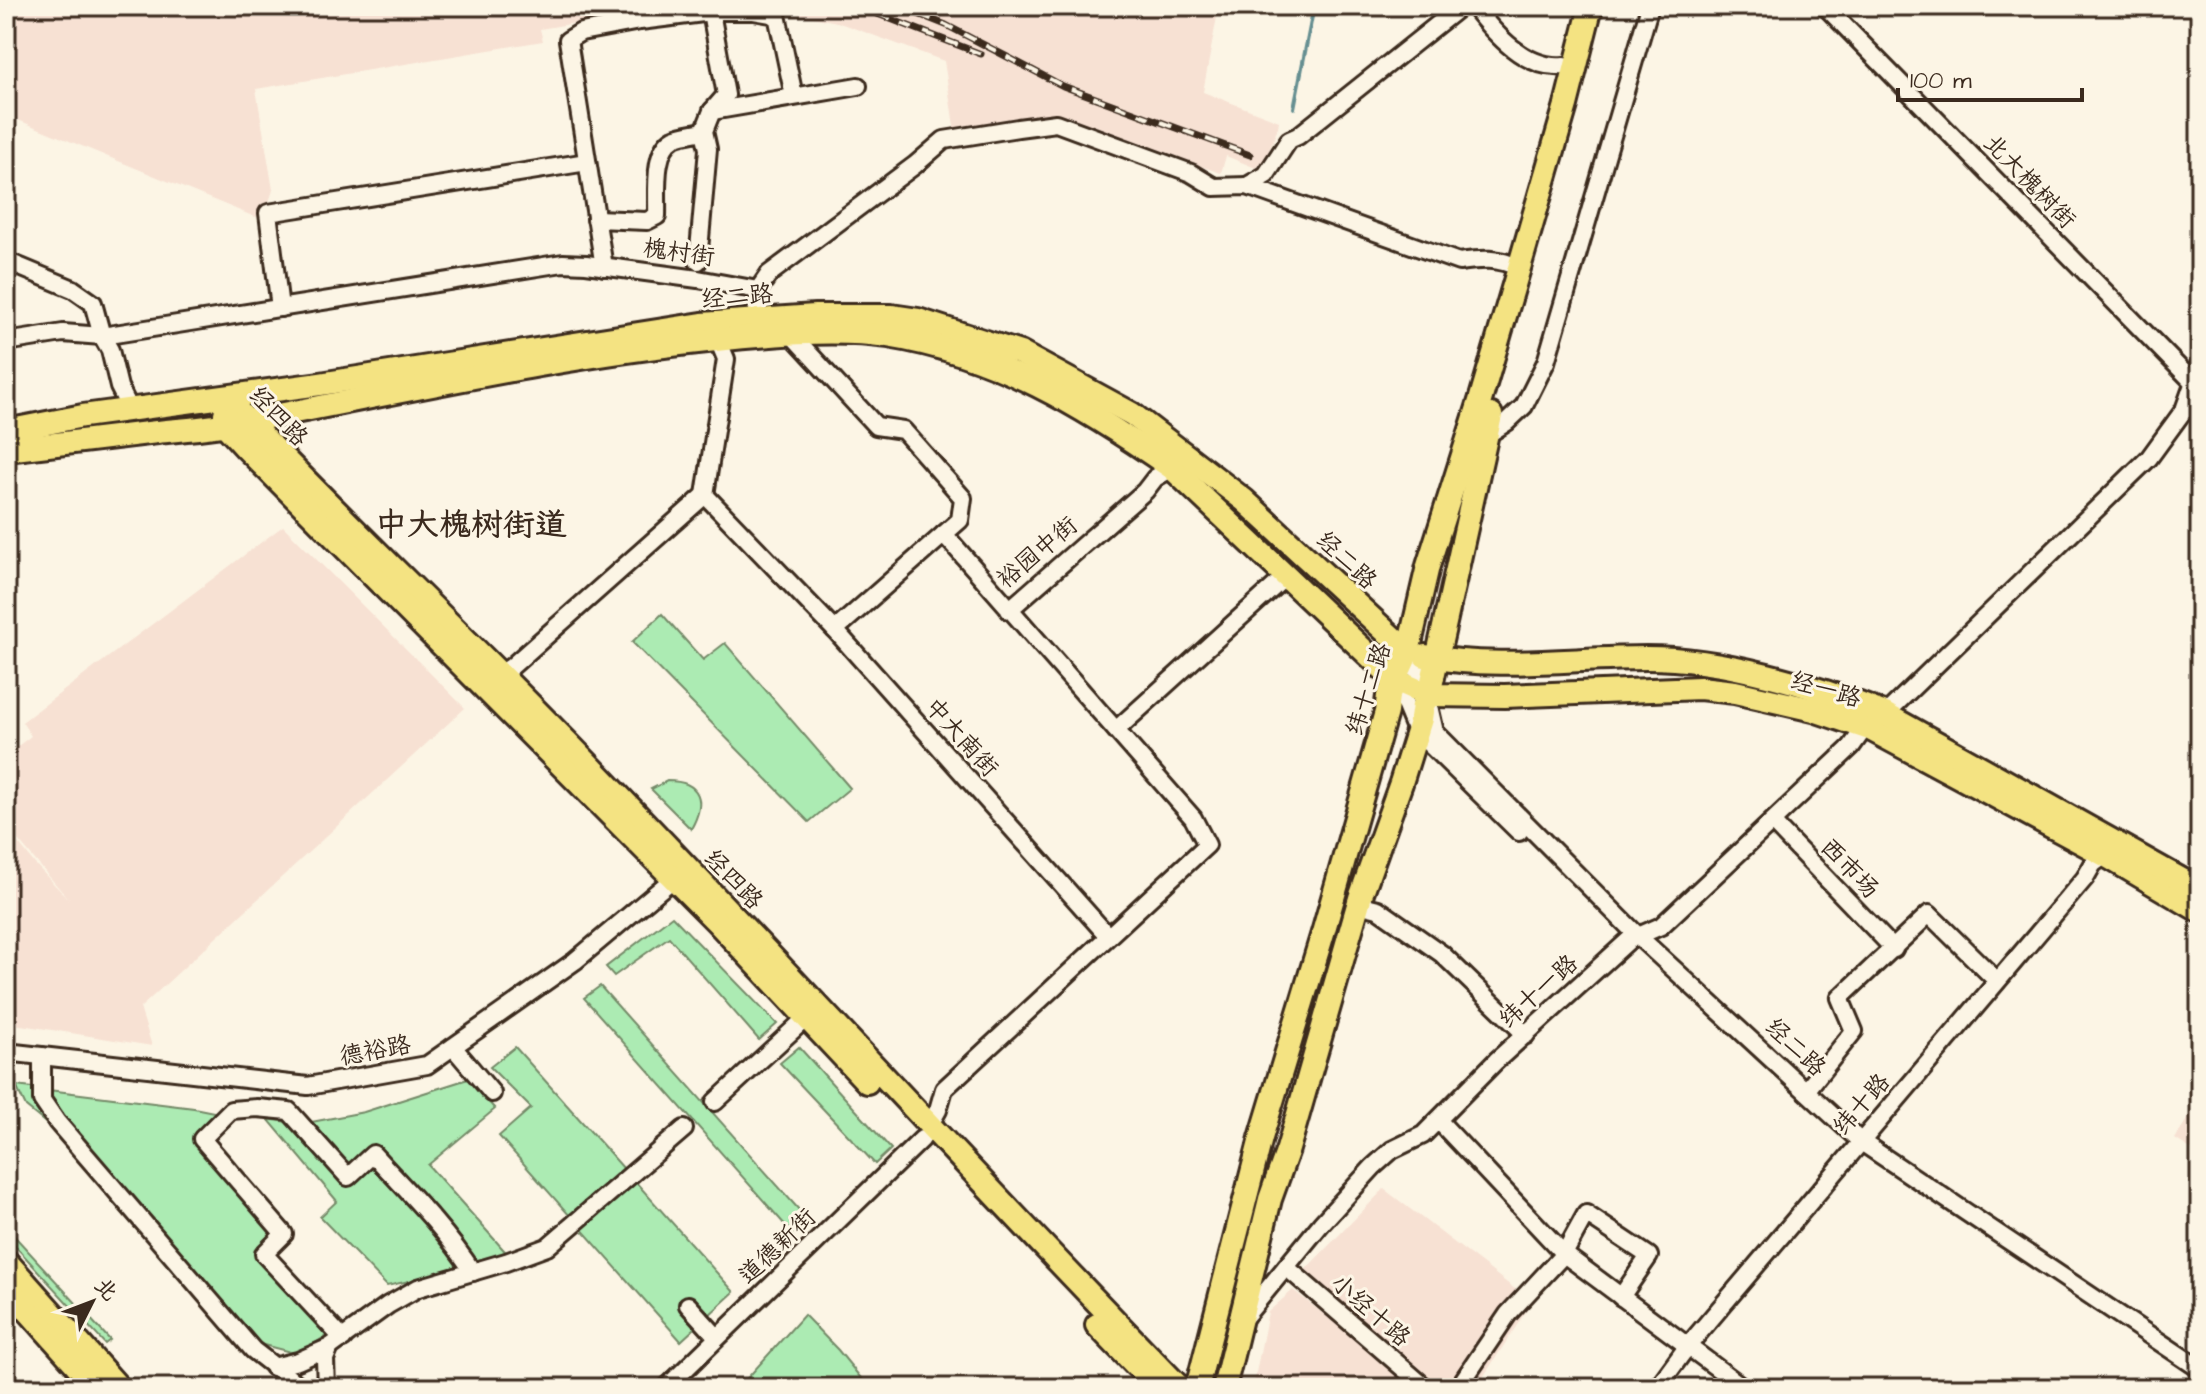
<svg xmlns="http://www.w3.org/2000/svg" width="2206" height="1394" font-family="'Architects Daughter','LXGW WenKai TC',sans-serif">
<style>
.built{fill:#f7e1d3}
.green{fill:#acebb3;stroke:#748a68;stroke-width:2}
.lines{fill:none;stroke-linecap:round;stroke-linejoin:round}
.stream{stroke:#668f91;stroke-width:4}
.minor-casing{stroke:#3b2a1e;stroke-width:22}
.major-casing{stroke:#3b2a1e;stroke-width:28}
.minor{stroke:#fcf5e5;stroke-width:16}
.major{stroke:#f4e382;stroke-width:22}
.rail-casing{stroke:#3b2a1e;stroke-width:7}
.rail{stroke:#fcf5e5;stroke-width:4;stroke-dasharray:12;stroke-linecap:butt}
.labels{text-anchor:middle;stroke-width:6;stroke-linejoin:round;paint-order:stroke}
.street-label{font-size:24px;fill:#3b2a1e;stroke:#fcf5e5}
.district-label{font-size:32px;font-weight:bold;fill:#3b2a1e;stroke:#fcf5e5}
</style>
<rect width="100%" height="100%" fill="#fcf5e5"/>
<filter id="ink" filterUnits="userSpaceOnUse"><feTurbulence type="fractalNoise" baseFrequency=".0125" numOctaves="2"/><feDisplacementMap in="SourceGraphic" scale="16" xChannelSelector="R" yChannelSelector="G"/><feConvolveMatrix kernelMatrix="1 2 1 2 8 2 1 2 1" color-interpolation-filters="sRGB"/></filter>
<g filter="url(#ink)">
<g class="built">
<path d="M 6,6 L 676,6 L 540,29 L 543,41 L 256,89 L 273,190 L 265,214 L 255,217 L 6,115 Z"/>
<path d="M 758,6 L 1219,6 L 1203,92 L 1279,121 L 1278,127 L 1267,157 L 1256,168 L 1226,156 L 1221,173 L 1053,116 L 955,132 L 944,61 L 837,22 Z"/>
<path d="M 283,526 L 465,708 L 140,1008 L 152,1046 L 21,1025 L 6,1024 L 6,828 L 35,864 L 70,901 L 6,826 L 6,755 L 31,736 L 22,722 Z"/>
<path d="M 2200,1098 L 2200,1155 L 2175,1139 Z"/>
<path d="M 1384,1189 L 1532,1302 L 1476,1388 L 1424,1388 L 1300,1275 Z"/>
<path d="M 1293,1290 L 1418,1388 L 1253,1388 L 1268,1312 Z"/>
</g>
<g class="green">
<path d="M 662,614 L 703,660 L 725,643 L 850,788 L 809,822 L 632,642 Z"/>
<path d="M 667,781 C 702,781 706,802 691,829 L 651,789 Z"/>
<path d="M 672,916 L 777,1024 L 759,1040 L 669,937 L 614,976 L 606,967 Z"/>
<path d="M 600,986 L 809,1221 L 794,1235 L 584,998 Z"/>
<path d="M 515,1047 L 734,1292 L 681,1341 L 499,1136 L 531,1108 L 490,1067 Z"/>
<path d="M 799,1047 L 891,1149 L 875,1164 L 780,1063 Z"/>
<path d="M 468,1079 L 495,1109 L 428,1165 L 511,1258 L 387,1286 L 320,1217 L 337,1201 L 268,1119 L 301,1124 L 364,1112 Z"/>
<path d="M 16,1086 L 194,1108 L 234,1116 L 210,1139 L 274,1227 L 267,1260 L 326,1336 L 298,1354 L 252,1342 L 59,1134 L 26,1107 Z"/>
<path d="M 6,1227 L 110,1340 L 105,1344 L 6,1236 Z"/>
<path d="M 804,1315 L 838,1350 L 869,1388 L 748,1388 L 743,1383 Z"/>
</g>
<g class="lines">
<path class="stream" d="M 1294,108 L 1314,6"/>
<defs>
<g id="minor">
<path d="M 1473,6 C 1494,33 1525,70 1564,66"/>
<path d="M 1825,6 L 2199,388"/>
<path d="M 712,111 L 858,86"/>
<path d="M 1247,186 L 1266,175 L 1289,140 L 1298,136 L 1461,6"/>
<path d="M 596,219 L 647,221 L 657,216 C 658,194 652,150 674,138 C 682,134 695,133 704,131"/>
<path d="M 6,261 L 73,289 L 93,303 L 102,336 L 110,350 L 119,387 L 130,409"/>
<path d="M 698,261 L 708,149 L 704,131 L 712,111 L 726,95 L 711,12"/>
<path d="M 604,267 L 568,40 L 581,32 L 640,21 L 719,11 L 754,11 L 777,15 L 794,96"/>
<path d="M 758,290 L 769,274 L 915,165 L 944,140 L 1018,128 L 1056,123 L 1191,173 L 1214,187 L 1247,186 L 1459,262 C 1481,259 1498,257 1519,268"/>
<path d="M 280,308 L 268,213 L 587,162"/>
<path d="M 792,335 L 876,426 L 903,430 L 963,498 L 960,520 L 835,630"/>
<path d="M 6,342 L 63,333 L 102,336 L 563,263 L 586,264 L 698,279 L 758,290 L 759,300 L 754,320"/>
<path d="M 1484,437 L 1507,422 L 1524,406 L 1546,362 L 1650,6"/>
<path d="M 705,495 L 835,630 L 1108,936"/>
<path d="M 705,495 L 726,359 L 721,347 L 724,339"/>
<path d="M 1009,610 L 1145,491 L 1155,478 L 1172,468"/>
<path d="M 1408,652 L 1429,695 L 1429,706 L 1435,732 L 1639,937 L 1860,1141 L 2200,1369"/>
<path d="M 500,674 L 511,667 L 705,495"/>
<path d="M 1395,680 L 1416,731 L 1519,832"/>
<path d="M 1116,730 L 1286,576"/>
<path d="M 1772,822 L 1894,949"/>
<path d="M 1358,904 L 1378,909 L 1442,954 L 1526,1035"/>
<path d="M 453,1047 L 492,1093"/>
<path d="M 6,1052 L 308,1086 L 427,1065 L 575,961 L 680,873"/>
<path d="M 42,1056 L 42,1100 L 57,1122 L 253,1350 L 302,1388"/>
<path d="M 1806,1091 L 1854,1031 L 1840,998 L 1929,914 L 1997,981"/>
<path d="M 715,1102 L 807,1017"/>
<path d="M 1438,1120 L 1564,1254 L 1744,1388"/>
<path d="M 929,1126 L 938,1110 L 944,1089 L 1207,845 L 1193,818 L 944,534"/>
<path d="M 1286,1267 L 1426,1388"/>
<path d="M 688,1305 L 717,1337"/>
<path d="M 1244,1318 L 1321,1224 L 1373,1167 L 1392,1150 L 1423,1135 L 1496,1061 L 1629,940 L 1661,926 L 1851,747 L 1861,733 L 1870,729 L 2149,458 L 2184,410 L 2200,365"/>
<path d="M 343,1339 L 264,1254 L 284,1234 L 202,1139 L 231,1110 L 257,1108 L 289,1111 L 348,1177 L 373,1154 C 408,1192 445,1229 473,1272"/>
<path d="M 273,1367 L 298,1361 L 330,1347"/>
<path d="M 326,1388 L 325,1359 L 330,1347 L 388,1305 L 418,1288 L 506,1262 L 547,1247 L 684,1129"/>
<path d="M 666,1388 L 922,1139"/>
<path d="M 1458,1388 L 1508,1314 L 1564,1254 L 1586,1214 L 1649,1256 L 1621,1297"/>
<path d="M 1657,1388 L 1687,1347 L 2085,878 L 2093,864 L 2105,855"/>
</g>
<g id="major">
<path d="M 239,412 C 346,524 458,630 566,741 C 773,954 972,1175 1180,1388"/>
<path d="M 225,414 L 225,425 L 247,449 L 717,922 L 867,1082"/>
<path d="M 6,431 L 83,416 L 320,384 L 702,324 L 815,316 L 891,316 L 918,320 L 1020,353 L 1132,414 L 1244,500 L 1408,652"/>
<path d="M 6,450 C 56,444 106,438 157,432 C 187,429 217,427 247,421 C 399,393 552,357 707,341 C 763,335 833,328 888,336 C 996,353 1084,407 1172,468 L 1395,680 L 1429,695 L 1505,696 L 1700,688 L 1735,692 L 1814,710 L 1870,729 L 2105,855 L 2200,911"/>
<path d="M 1425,656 C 1496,670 1574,658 1646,658 C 1723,658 1814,685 1885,714 L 2200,890"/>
<path d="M 6,1261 L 119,1388"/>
<path d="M 6,1286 L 97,1388"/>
<path d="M 1097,1325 L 1158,1388"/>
<path d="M 1197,1388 L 1261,1138 L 1323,933 L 1386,712 L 1388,696 L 1408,652 L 1428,566 L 1480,401 L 1519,268 L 1566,105 L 1591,6"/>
<path d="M 1224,1388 L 1270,1199 L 1288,1149 L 1360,898 L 1401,783 L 1421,719 L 1423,705 L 1429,695 L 1491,415"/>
</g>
</defs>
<use href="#minor" class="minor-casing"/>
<use href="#major" class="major-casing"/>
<use href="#minor" class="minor"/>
<use href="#major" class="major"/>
<defs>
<g id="rail">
<path d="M 857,6 L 981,54"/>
<path d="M 898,6 L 946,25 L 1063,86 L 1250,155"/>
</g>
</defs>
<use href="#rail" class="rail-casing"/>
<use href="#rail" class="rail"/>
</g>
</g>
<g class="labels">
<g class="street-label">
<text transform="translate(2030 181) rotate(46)" y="8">北大槐树街</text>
<text transform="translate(679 252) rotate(8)" y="8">槐村街</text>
<text transform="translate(737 296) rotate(-5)" y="8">经二路</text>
<text transform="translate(279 416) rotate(46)" y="8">经四路</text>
<text transform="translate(1037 552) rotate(-40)" y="8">裕园中街</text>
<text transform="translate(1347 560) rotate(43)" y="8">经二路</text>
<text transform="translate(1368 689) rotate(-72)" y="8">纬十二路</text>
<text transform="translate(1826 689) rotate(16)" y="8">经一路</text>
<text transform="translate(962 737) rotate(48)" y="8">中大南街</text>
<text transform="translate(1850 868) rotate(46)" y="8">西市场</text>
<text transform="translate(734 879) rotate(46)" y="8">经四路</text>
<text transform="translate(1538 991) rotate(-42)" y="8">纬十一路</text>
<text transform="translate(1796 1047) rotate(43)" y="8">经二路</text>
<text transform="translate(375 1050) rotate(-10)" y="8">德裕路</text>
<text transform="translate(1861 1104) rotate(-49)" y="8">纬十路</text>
<text transform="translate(777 1246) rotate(-44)" y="8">道德新街</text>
<text transform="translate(1371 1310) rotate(41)" y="8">小经十路</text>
</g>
<g class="district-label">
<text x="471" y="535">中大槐树街道</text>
</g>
</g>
<rect width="2206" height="1394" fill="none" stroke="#fcf5e5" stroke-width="32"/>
<rect x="16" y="16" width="2174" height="1362" fill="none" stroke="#3b2a1e" stroke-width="3" filter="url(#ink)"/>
<g transform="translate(92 1302) rotate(48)" stroke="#fcf5e5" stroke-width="6" paint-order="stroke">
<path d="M0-6L14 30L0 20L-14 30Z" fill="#3b2a1e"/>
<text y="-12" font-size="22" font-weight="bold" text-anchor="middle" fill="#3b2a1e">北</text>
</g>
<path d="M1898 88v12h184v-12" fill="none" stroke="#3b2a1e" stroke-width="4"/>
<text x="1910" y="88" font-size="24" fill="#3b2a1e" stroke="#fcf5e5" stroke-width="6" paint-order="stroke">100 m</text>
</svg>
